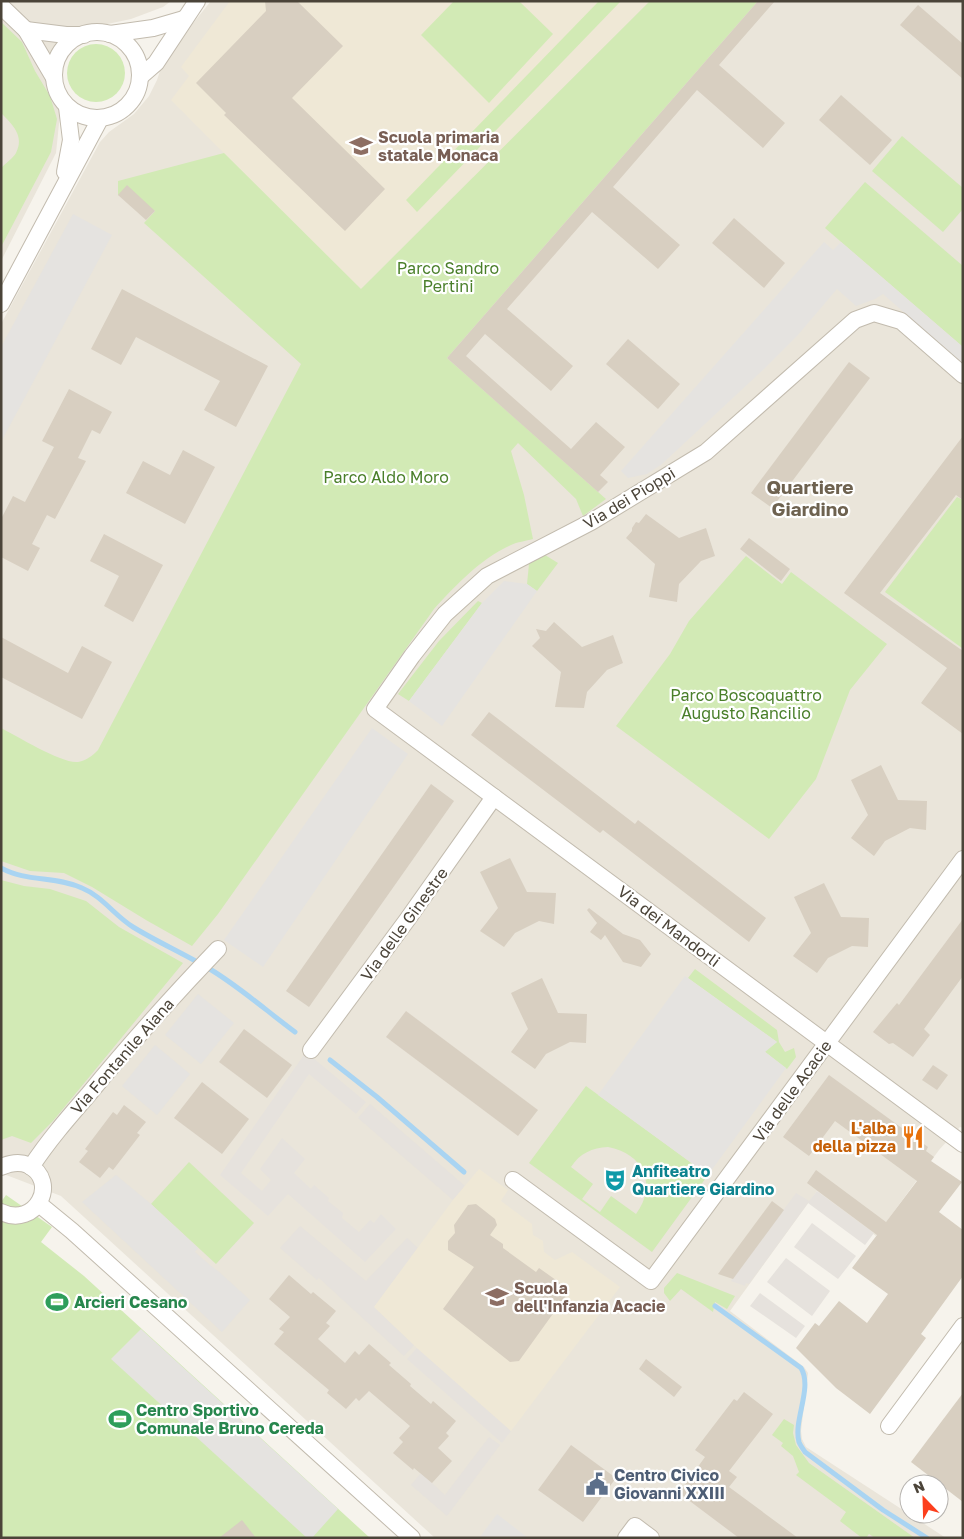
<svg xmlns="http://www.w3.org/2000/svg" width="964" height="1539" font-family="'Golos Text',sans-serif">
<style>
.residential{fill:#eae5da}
.industrial{fill:#e6e2dd}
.education{fill:#efe8d6}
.green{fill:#d2eab5;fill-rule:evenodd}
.parking{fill:#e5e3e0}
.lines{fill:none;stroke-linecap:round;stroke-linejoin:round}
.stream{stroke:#a9d4f2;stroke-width:5}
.building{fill:#d8cfc1}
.street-casing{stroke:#c2bbae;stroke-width:18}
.street{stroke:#fff;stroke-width:16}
.labels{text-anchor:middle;stroke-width:4.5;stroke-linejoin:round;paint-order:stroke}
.education-label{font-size:16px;font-weight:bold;fill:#785e54;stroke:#fff;text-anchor:start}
.park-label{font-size:16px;fill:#4a7f2a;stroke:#fff}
.street-label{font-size:16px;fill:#4b4439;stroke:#fff}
.food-label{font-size:16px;font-weight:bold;fill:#c56008;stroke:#fff;text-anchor:end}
.culture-label{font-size:16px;font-weight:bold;fill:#0d838f;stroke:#fff;text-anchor:start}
.leisure-label{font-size:16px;font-weight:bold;fill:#27864d;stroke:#fff;text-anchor:start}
.service-label{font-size:16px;font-weight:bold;fill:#4e5e75;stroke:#fff;text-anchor:start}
.quarter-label{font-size:19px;font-weight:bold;fill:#6e6250;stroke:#fff}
</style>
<rect width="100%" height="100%" fill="#f6f3ec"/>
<g class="residential">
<path d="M 1,1 L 171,1 L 163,7 L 131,19 L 98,26 L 77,27 L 48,54 L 42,68 L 60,114 L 56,153 L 1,261 Z"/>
<path d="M 211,1 L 963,1 L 963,1128 L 960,1127 L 939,1150 L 876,1236 L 817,1191 L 730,1311 L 804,1367 L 808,1373 L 801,1431 L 802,1439 L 806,1447 L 946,1538 L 435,1538 L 61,1196 L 1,1173 L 1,324 L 100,142 L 109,132 L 134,114 L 149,96 L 157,80 L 164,59 Z"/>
</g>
<g class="industrial">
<path d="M 306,1052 L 366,1102 L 356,1114 L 309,1074 L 241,1173 L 262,1191 L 271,1180 L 260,1169 L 282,1138 L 305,1159 L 294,1173 L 311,1189 L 314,1185 L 329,1198 L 328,1201 L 343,1213 L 342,1218 L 359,1232 L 370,1220 L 374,1223 L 381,1214 L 396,1229 L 365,1262 L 288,1194 L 268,1216 L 220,1175 Z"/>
<path d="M 370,1104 L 465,1186 L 453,1200 L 358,1118 Z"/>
<path d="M 817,1191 L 874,1233 L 865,1245 L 808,1203 L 749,1284 L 746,1283 L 745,1286 L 731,1281 L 796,1193 L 809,1201 Z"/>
<path d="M 812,1223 L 856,1256 L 838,1279 L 794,1247 Z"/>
<path d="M 300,1226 L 366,1281 L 407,1238 L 418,1248 L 374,1307 L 414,1345 L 404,1356 L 319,1278 L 317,1280 L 280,1248 Z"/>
<path d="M 786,1258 L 830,1291 L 812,1316 L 767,1282 Z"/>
<path d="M 760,1293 L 805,1326 L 796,1338 L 750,1306 Z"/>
<path d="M 417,1348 L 511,1431 L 502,1443 L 407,1359 Z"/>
<path d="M 489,1437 L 500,1445 L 447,1516 L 411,1485 L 421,1473 L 445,1495 Z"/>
</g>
<g class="education">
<path d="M 230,1 L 650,1 L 360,290 L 171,100 L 189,76 L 181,67 Z"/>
<path d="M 479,1169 L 508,1190 L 501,1201 L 532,1224 L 533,1235 L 543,1241 L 544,1252 L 555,1260 L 572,1252 L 620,1287 L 511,1431 L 417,1348 L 374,1307 L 453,1200 Z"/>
</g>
<g class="green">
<path d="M 454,1 L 519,1 L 553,34 L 489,103 L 421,35 Z"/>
<path d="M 599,1 L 621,1 L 417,212 L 406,200 Z"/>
<path d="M 650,1 L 758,1 L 447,358 L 606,499 L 583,516 L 576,499 L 518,443 L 511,451 L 524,495 L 533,539 C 526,541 517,542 511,545 C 480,559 456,585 434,609 L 218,914 L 192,946 L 146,920 L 92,887 L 64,873 L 30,871 L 1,861 L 1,728 C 17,736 62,764 78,762 C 87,760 92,756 98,750 L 301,364 L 144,223 L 155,211 L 118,195 L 118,181 L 224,153 L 361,289 Z"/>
<path d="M 1,22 L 22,42 L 35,71 L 50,96 L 57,119 L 51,152 L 1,247 L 1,168 C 6,163 13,158 16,153 C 25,136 12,124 1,113 Z"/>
<circle cx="96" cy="73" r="29"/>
<path d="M 902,136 L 963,188 L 963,209 L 943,232 L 872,171 Z"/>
<path d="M 865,182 L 963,266 L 963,347 L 825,228 Z"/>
<path d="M 957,497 L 963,500 L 962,648 L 885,592 Z"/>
<path d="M 545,555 L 558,563 L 537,591 L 527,584 L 529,564 Z"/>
<path d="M 746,556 L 782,584 L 791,572 L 887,644 L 850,690 L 816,779 L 769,839 L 616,726 L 670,654 L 689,621 Z"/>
<path d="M 478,601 L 482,603 L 409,701 L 398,694 L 439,641 Z"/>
<path d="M 1,880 L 24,886 L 50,889 L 86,901 L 119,927 L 183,963 L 53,1121 L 31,1143 L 12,1136 L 1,1140 Z"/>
<path d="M 695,969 L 777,1030 L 779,1042 L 785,1052 L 794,1048 L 796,1057 L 787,1069 L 764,1051 L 777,1042 L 688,978 Z"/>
<path d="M 586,1086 L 708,1175 L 652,1252 L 529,1163 ZM 608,1147 C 643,1153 658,1185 636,1214 L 611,1196 L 600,1212 L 582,1199 L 593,1184 L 571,1167 C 580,1153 592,1148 608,1147 Z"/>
<path d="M 189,1162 L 254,1223 L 216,1264 L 151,1204 Z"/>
<path d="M 6,1195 L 52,1227 L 41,1242 L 84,1276 L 370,1538 L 1,1538 L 1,1202 Z"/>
<path d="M 677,1273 L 735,1296 L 727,1309 L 715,1302 L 713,1312 L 681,1289 L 670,1301 L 664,1293 L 664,1288 Z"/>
<path d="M 784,1419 L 794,1425 L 793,1433 L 796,1445 L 809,1463 L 915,1538 L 875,1538 L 869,1534 L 866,1538 L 862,1538 L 840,1521 L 846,1512 L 796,1475 L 799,1472 L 793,1456 L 781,1446 L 783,1443 L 772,1435 Z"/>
</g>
<g class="parking">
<path d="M 73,214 L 112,235 L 1,442 L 1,347 Z"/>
<path d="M 824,242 L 833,250 L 841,242 L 963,347 L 963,364 L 883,294 L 875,299 L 856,306 L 837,289 L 797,336 L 765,368 L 662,464 L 647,474 L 628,478 L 621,471 Z"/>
<path d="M 504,581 L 527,584 L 537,591 L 442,726 L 409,701 L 482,603 Z"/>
<path d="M 372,728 L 408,754 L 263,967 L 224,940 Z"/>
<path d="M 685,976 L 777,1042 L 765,1052 L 786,1068 L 708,1175 L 598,1095 Z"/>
<path d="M 198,994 L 234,1023 L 201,1064 L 165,1035 Z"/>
<path d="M 155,1045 L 190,1074 L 157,1115 L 122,1086 Z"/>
<path d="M 116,1175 L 151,1204 L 198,1248 L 195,1252 L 211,1266 L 218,1271 L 250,1300 L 222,1332 L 82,1202 Z"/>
<path d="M 141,1329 L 338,1509 L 312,1538 L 307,1538 L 111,1359 Z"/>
<path d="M 497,1514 L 528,1538 L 479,1538 Z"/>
</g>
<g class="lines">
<g class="stream">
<path d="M 1,868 C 26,882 56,876 82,888 C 102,896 115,916 133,927 C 159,943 187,955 213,971 C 242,989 268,1012 295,1032"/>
<path d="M 330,1060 L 377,1097 L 464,1172"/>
<path d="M 715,1306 L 801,1368 C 813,1388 793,1420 799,1442 C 800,1445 803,1449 805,1452 L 883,1510 L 927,1538"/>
</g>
</g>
<g class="building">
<path d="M 265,1 L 297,1 L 343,46 L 292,98 L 385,189 L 345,231 L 224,115 L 226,113 L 196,83 L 266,11 Z"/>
<path d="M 758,1 L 775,1 L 719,65 L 785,123 L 763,148 L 697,90 L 613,187 L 680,245 L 658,269 L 592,212 L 507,309 L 573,366 L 551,391 L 485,334 L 466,356 L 571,449 L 596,422 L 625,447 L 600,475 L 608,482 L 598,492 L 447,358 Z"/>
<path d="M 918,5 L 963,44 L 963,79 L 900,25 Z"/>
<path d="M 841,95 L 892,140 L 870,165 L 819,120 Z"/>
<path d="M 127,185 L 155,211 L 146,220 L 118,195 Z"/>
<path d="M 734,218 L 785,263 L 764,288 L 712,243 Z"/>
<path d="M 122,289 L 268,366 L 236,427 L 204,410 L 220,381 L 136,337 L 121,365 L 91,349 Z"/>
<path d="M 628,339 L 680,384 L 658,409 L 606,364 Z"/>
<path d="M 849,362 L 870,378 L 772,508 L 751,493 Z"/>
<path d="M 69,389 L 112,412 L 100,434 L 92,430 L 78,458 L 86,461 L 55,519 L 47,515 L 32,544 L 40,548 L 28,571 L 1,557 L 1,519 L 13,496 L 25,502 L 54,447 L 42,441 Z"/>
<path d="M 963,436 L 963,500 L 956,495 L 880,593 L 963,651 L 963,734 L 921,703 L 947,668 L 844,593 Z"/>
<path d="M 183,450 L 215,467 L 185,524 L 126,493 L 143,461 L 170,475 Z"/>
<path d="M 646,514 L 679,538 L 706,528 L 715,556 L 701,561 L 679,584 L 677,602 L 649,597 L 655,564 L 626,538 L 632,531 L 632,528 L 636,522 L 639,523 Z"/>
<path d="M 104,534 L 163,565 L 133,622 L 104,606 L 119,576 L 90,561 Z"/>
<path d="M 749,538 L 790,569 L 781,581 L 740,549 Z"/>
<path d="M 554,622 L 582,647 L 613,635 L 623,663 L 607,670 L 587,692 L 584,708 L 555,707 L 561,672 L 532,646 L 540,638 L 536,629 L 546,631 Z"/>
<path d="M 1,637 L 68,673 L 82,646 L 112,662 L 82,719 L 1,677 Z"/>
<path d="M 489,712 L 635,824 L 638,820 L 766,918 L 749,942 L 603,830 L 600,833 L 471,735 Z"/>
<path d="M 881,765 L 898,800 L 927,801 L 926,830 L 910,828 L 885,841 L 874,856 L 851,838 L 868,815 L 851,780 Z"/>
<path d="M 431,784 L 454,801 L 309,1007 L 286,991 Z"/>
<path d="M 510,858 L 527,892 L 556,893 L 554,924 L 539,921 L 515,933 L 504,947 L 480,931 L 498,908 L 480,872 Z"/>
<path d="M 824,883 L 841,917 L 869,918 L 868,947 L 852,946 L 828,958 L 817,973 L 793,956 L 811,933 L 794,897 Z"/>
<path d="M 589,908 L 623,934 L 640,940 L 651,954 L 641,967 L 623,962 L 605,935 L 601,940 L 590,932 L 597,923 L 587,910 Z"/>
<path d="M 963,919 L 963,976 L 924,1029 L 930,1035 L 913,1057 L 893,1043 L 889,1044 L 873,1032 L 897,1003 L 899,1005 Z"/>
<path d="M 542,978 L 558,1013 L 587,1014 L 586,1043 L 570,1042 L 546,1054 L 535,1069 L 511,1052 L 528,1029 L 511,993 Z"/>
<path d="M 406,1011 L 538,1110 L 518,1136 L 386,1037 Z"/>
<path d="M 244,1029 L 292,1065 L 267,1098 L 219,1062 Z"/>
<path d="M 933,1065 L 948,1075 L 937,1090 L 922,1080 Z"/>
<path d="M 829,1075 L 928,1147 L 926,1151 L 934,1157 L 931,1161 L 962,1182 L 939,1212 L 963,1230 L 963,1276 L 921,1334 L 926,1338 L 870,1414 L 836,1388 L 796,1348 L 815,1323 L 819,1326 L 839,1301 L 867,1323 L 888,1294 L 852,1268 L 877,1235 L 807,1183 L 816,1170 L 886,1222 L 917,1181 L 835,1121 L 809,1156 L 783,1137 Z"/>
<path d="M 202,1082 L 249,1119 L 222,1154 L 174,1118 Z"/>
<path d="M 124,1105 L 146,1122 L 137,1133 L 140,1135 L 113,1170 L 109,1167 L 100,1178 L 79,1162 L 88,1151 L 85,1149 L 113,1112 L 117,1115 Z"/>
<path d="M 772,1201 L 784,1210 L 733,1279 L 718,1274 Z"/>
<path d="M 476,1204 L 495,1219 L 497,1225 L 490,1235 L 503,1244 L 503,1248 L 536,1272 L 539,1268 L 570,1290 L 519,1361 L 510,1362 L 443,1309 L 474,1267 L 448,1250 L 448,1241 L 455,1233 L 454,1225 L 468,1205 Z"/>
<path d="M 289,1275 L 311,1294 L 313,1292 L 336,1311 L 326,1323 L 330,1326 L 318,1339 L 345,1363 L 355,1351 L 359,1355 L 369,1344 L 391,1363 L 389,1365 L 411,1384 L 410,1386 L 431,1404 L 433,1401 L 456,1421 L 446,1433 L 449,1436 L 438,1448 L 452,1461 L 432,1483 L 414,1468 L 413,1470 L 393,1453 L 403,1442 L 399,1438 L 410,1426 L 369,1391 L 359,1401 L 356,1398 L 346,1409 L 327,1393 L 329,1390 L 274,1344 L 284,1332 L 279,1329 L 290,1317 L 269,1299 Z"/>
<path d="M 646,1359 L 682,1387 L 674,1397 L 639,1369 Z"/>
<path d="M 744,1392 L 773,1414 L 729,1471 L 737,1477 L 729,1487 L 798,1538 L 739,1538 L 679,1493 L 705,1457 L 695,1450 L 734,1399 L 737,1401 Z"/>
<path d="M 963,1393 L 963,1502 L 911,1462 Z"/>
<path d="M 571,1445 L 616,1478 L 583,1522 L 538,1490 Z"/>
<path d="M 242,1520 L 256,1538 L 219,1538 Z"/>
</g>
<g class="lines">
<defs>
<g id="street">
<path d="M 1,6 L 26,30 L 53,76"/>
<path d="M 26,30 L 66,35 L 84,35"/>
<circle cx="97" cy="75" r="43"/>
<path d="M 110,34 L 153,28 L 184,19"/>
<path d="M 141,76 L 156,63 L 197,1"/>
<path d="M 65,172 L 71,140 L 67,107"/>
<path d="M 1,304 L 100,119"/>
<path d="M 963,375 L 901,321 L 874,313 L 855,320 L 706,452 L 591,522 L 487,576 L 445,614 L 412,656 L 375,709 L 963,1144"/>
<path d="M 311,1050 L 407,920 L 494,797"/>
<path d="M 1,1167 C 10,1163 19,1161 28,1165 C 60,1181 36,1229 1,1212"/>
<path d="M 31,1167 C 48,1141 68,1118 88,1095 C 129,1045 173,996 218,949"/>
<path d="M 513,1180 L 651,1281 L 963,859"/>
<path d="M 39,1204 L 72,1231 L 412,1538"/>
<path d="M 889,1426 L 963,1326"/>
<path d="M 626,1538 L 635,1526 L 651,1538"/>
</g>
</defs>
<use href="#street" class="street-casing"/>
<use href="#street" class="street"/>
</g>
<defs>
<symbol id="school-bare" viewBox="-9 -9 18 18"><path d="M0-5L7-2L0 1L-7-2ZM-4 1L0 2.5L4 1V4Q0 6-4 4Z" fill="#8d6e63" stroke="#fff" stroke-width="2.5" paint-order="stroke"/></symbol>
<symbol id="restaurant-bare" viewBox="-9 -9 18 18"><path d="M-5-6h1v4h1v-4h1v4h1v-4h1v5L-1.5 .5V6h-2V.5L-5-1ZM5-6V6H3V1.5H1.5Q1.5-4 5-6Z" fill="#e8710a" stroke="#fff" stroke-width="2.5" paint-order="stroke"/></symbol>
<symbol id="theatre-bare" viewBox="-9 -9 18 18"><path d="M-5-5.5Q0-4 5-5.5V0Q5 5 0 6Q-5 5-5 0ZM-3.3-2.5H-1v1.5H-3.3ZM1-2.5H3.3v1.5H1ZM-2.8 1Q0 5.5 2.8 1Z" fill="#0f9aa8" stroke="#fff" stroke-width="2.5" paint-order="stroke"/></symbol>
<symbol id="stadium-bare" viewBox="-9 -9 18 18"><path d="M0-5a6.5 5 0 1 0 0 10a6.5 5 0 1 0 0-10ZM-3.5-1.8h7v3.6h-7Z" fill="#2e9e5b" stroke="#fff" stroke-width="2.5" paint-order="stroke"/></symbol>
<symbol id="civic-bare" viewBox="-9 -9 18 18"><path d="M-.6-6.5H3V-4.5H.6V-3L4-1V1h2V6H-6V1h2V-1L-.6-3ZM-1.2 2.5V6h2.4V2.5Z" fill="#5c6f8a" stroke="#fff" stroke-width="2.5" paint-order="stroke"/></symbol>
</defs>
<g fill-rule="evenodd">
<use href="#school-bare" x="345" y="130" width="32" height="32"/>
<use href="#restaurant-bare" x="897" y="1121" width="32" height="32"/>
<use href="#theatre-bare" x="599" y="1164" width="32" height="32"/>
<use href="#school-bare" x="481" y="1281" width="32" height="32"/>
<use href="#stadium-bare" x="41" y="1286" width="32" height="32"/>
<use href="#stadium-bare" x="104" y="1403" width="32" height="32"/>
<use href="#civic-bare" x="581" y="1468" width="32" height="32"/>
</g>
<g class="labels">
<g class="education-label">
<text x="378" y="143">Scuola primaria<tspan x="378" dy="18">statale Monaca</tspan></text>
<text x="514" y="1294">Scuola<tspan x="514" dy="18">dell'Infanzia Acacie</tspan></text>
</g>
<g class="park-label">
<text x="448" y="274">Parco Sandro<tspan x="448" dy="18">Pertini</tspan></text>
<text x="386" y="483">Parco Aldo Moro</text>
<text x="746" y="701">Parco Boscoquattro<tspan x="746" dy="18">Augusto Rancilio</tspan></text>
</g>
<g class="street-label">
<text transform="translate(629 498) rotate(-31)" y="6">Via dei Pioppi</text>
<text transform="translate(404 924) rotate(-54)" y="6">Via delle Ginestre</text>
<text transform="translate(669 926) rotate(37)" y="6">Via dei Mandorli</text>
<text transform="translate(122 1056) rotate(-49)" y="6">Via Fontanile Aiana</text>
<text transform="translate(792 1091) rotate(-54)" y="6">Via delle Acacie</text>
</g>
<g class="food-label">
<text x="896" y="1134">L'alba<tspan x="896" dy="18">della pizza</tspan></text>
</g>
<g class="culture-label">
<text x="632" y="1177">Anfiteatro<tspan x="632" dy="18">Quartiere Giardino</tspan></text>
</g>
<g class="leisure-label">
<text x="74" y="1308">Arcieri Cesano</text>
<text x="136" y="1416">Centro Sportivo<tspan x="136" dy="18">Comunale Bruno Cereda</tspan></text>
</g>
<g class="service-label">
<text x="614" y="1481">Centro Civico<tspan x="614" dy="18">Giovanni XXIII</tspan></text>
</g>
<g class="quarter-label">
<text x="810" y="494">Quartiere<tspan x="810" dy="22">Giardino</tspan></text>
</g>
</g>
<rect width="964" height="1539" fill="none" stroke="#4b4439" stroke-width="5"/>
<g transform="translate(924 1499) rotate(337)"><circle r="24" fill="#ffffff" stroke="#b7b4b0"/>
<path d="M0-4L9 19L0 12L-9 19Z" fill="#fc3f1d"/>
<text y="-8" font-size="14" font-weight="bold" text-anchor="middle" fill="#4b4439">N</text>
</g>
</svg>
